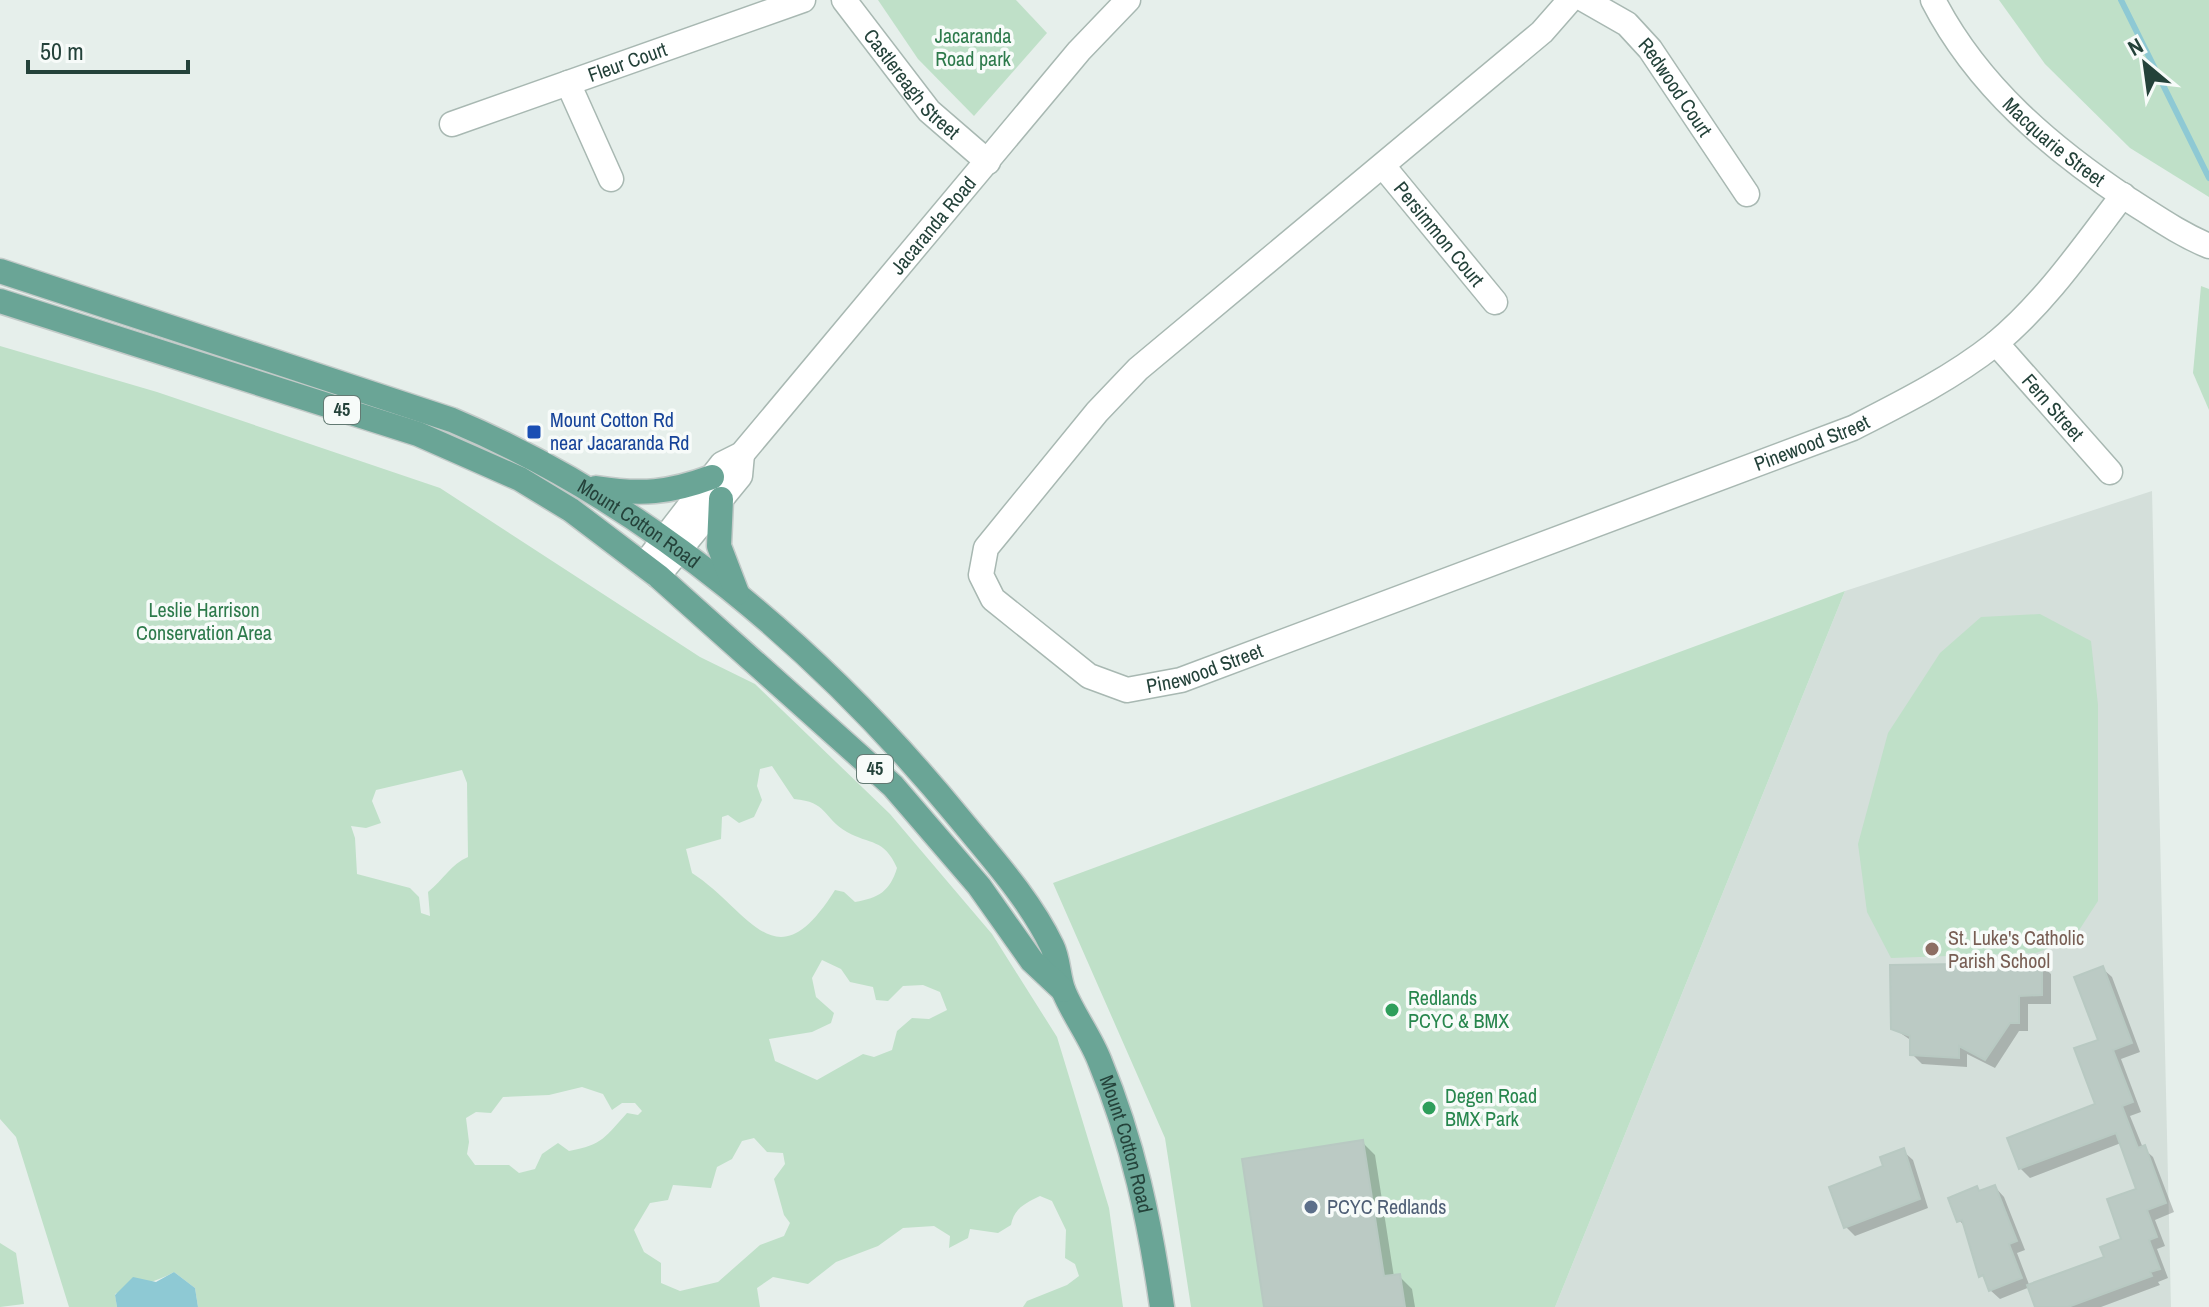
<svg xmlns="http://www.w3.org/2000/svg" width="2209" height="1307" font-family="'Archivo Narrow',sans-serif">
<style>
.built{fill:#d4dfda}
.green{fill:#bfe0c8;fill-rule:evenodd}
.water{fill:#8ec9d4}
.shadow{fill:#0003}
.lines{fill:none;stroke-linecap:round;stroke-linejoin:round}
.stream{stroke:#8ec9d4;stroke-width:6}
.building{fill:#bbcac4;stroke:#b8c9c2;stroke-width:2}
.minor-casing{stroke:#a8b8b2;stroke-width:27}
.major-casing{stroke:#c2cac8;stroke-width:27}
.minor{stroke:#fff;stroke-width:24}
.major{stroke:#6aa596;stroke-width:24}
.transit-dot{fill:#1a4fb4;stroke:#f7fbf9;stroke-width:3}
.education-dot{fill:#8d6e63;stroke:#f7fbf9;stroke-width:3}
.leisure-dot{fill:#2e9e5b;stroke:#f7fbf9;stroke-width:3}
.service-dot{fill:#5c6f8a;stroke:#f7fbf9;stroke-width:3}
.labels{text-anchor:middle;stroke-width:7;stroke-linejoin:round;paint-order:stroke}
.shield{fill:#f7fbf9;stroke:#637a73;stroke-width:2}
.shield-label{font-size:18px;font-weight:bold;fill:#24423a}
.park-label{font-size:20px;fill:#2d7a4b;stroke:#f7fbf9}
.street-label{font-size:20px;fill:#24423a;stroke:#f7fbf9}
.transit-label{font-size:20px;fill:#164399;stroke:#f7fbf9;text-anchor:start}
.education-label{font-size:20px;fill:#785e54;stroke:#f7fbf9;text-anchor:start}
.leisure-label{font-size:20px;fill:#27864d;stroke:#f7fbf9;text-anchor:start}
.service-label{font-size:20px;fill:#4e5e75;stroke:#f7fbf9;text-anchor:start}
</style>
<rect width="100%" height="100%" fill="#e6efeb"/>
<path class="built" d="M 2152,491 L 2171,1307 L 1555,1307 L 1845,591 Z"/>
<g class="green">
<path d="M 878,0 L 1016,0 L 1047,33 L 974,116 L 918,59 Z"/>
<path d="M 1999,0 L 2209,0 L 2209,197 L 2130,148 L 2045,64 Z"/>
<path d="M 2201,286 L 2209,289 L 2209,410 L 2193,373 Z"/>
<path d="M 0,346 L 157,392 L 440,488 L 700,657 L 755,684 L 890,814 L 992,934 L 1057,1037 L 1109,1208 L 1123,1307 L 1023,1307 L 1027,1301 L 1067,1285 L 1079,1276 L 1075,1264 L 1065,1258 L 1066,1230 L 1052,1201 L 1040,1196 C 1026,1203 1014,1208 1011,1225 L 998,1233 L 970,1229 L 968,1238 L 949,1248 L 950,1236 L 934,1226 L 903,1228 L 878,1246 L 836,1262 L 808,1284 L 773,1277 L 757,1288 L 760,1307 L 198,1307 L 195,1288 L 174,1272 C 155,1283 136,1285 115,1294 L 117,1307 L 69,1307 L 16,1137 L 0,1119 ZM 772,766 L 794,799 C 828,802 822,817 847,832 C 870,845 884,838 897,868 C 890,891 879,898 855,902 L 844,892 L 835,890 C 775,986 751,911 692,873 L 686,849 L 721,839 L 722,817 L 728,815 L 739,823 L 754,817 L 762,800 L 757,786 L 760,769 ZM 462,770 L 467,783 L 468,857 C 451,864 443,880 428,892 L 430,916 L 421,913 L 419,897 L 410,888 L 357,874 L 355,838 L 351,826 L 366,828 L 381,823 L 372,801 L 376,790 ZM 822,960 L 841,969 L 850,982 L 873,987 L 876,1000 L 888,1001 L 903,986 L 923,985 L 940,992 L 947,1010 L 929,1019 L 912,1018 L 897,1031 L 892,1050 L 874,1057 L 863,1054 L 817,1080 L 775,1061 L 769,1039 L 812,1032 L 831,1023 L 834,1013 L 816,997 L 812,978 ZM 582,1087 L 603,1094 L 612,1110 L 622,1103 L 635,1103 L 642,1111 L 638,1115 L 627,1113 C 606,1136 603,1145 569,1151 L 558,1143 L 542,1154 L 535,1169 L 519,1173 L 509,1165 L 475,1165 L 467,1154 L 469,1142 L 466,1118 L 476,1112 L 491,1113 L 503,1097 L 549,1095 ZM 754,1138 L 767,1152 L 783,1153 L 785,1164 L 774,1179 L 784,1215 L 790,1223 L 784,1236 L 760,1245 L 718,1282 L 680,1291 L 661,1283 L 661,1263 L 644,1252 L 634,1230 L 650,1203 L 668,1200 L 673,1185 L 711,1188 L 717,1167 L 732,1159 L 742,1141 Z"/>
<path d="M 1845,591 L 1555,1307 L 1191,1307 L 1165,1138 L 1053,883 Z"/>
<path d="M 2040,614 L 2091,641 L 2098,705 L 2098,901 L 2074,938 L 2036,953 L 1891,958 L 1867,912 L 1858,844 L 1888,733 L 1940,653 L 1981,617 Z"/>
<path d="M 0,1243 L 16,1253 L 24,1304 L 0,1307 Z"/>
</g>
<path class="water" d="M 174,1272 L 195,1288 L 198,1307 L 117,1307 L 115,1295 L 133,1277 L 156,1282 Z"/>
<g class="shadow">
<path d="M 2041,965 L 2051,974 L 2051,1004 L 2028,1004 L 2028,1031 L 2019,1031 L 1995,1068 L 1967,1054 L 1967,1067 L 1922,1064 L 1912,1054 L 1912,1041 L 1893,1028 Z"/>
<path d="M 2102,968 L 2112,977 L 2140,1052 L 2121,1059 L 2141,1112 L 2130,1116 L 2143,1148 L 2153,1157 L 2174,1212 L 2155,1220 L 2165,1246 L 2157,1249 L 2168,1278 L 2158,1282 L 2160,1285 L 2101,1307 L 2037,1307 L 2030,1287 L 2000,1299 L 1990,1290 L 1974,1258 L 1967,1229 L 1959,1220 L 1977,1189 L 1981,1193 L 1995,1187 L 2004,1197 L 2025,1250 L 2017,1253 L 2030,1287 L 2106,1258 L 2124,1240 L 2139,1190 L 2121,1143 L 2030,1178 L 2020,1168 L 2098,1106 Z"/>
<path d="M 1363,1143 L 1375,1155 L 1394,1277 L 1399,1276 L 1412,1289 L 1415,1307 L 1266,1307 Z"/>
<path d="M 1903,1151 L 1913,1160 L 1928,1208 L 1855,1236 L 1846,1227 Z"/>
</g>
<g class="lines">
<path class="stream" d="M 2121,0 L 2209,178"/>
</g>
<g class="building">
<path d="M 2042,963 L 2042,995 L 2019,996 L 2019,1023 L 2010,1023 L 1985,1060 L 1959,1046 L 1959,1058 L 1910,1055 L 1910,1036 L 1891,1029 L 1890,965 Z"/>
<path d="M 2103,966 L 2132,1043 L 2113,1050 L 2133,1102 L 2122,1106 L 2138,1148 L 2145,1145 L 2166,1203 L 2147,1210 L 2157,1237 L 2149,1240 L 2160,1269 L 2150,1272 L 2152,1276 L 2068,1307 L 2035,1307 L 2027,1285 L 2104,1257 L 2100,1247 L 2121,1239 L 2107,1199 L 2136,1189 L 2116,1133 L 2019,1169 L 2007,1138 L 2095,1104 L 2074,1048 L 2098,1040 L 2074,977 Z"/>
<path d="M 1363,1140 L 1384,1276 L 1400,1274 L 1405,1307 L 1264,1307 L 1242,1159 Z"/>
<path d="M 1904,1148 L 1920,1199 L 1844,1228 L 1829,1187 L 1883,1166 L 1880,1157 Z"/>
<path d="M 1995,1185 L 2017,1241 L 2009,1244 L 2022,1278 L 1989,1291 L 1983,1275 L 1979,1277 L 1962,1220 L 1957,1222 L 1948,1198 L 1977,1186 L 1979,1191 Z"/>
</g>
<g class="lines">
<defs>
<g id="minor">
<path id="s1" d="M 844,0 L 929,111 L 988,162"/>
<path id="s2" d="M 1570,0 L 1542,32 L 1138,369 L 1097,412 L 986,548 L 981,575 L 993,599 L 1089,676 L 1127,690 L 1181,680 L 1853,428 C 1902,403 1952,378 1995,344 C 2045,303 2084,246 2123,195"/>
<path id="s3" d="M 1585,0 L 1627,24 L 1650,49 L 1747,194"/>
<path id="s4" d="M 1933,0 C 1977,86 2051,148 2129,200 C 2156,217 2180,234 2209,246"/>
<path d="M 568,83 L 611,179"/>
<path id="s5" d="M 452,124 L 803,0"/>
<path id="s6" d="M 1383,166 L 1495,302"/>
<path id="s7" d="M 1996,343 L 2110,472"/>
<path id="s8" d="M 644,565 L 722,464 L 742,454 L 1079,51 L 1128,0"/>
<path d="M 658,576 L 740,476 L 742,454"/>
</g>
<g id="major">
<path id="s9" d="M 0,271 L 452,420 C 651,504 823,652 960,819 C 992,858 1030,900 1052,946 C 1059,960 1058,978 1064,992 C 1074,1016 1091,1038 1100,1062 C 1133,1142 1150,1222 1162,1307"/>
<path d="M 0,301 L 418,434 L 520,479 L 571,510 L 658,576 L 893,786 L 979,886 L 1032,961 L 1063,990"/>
<path d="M 596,488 C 641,495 669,493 712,477"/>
<path d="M 721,499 L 719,546 L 737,593"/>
</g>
</defs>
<use href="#minor" class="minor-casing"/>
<use href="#major" class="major-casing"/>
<use href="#minor" class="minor"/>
<use href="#major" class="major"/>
</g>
<rect class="transit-dot" x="526" y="424" width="16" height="16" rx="4"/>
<circle class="education-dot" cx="1932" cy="949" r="8"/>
<g class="leisure-dot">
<circle cx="1392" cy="1010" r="8"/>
<circle cx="1429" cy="1108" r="8"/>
</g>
<circle class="service-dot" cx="1311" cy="1207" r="8"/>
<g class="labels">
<g class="shield">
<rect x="324" y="396" width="36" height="28" rx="6"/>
<rect x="857" y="755" width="36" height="28" rx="6"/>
</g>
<g class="shield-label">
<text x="342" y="416">45</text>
<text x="875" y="775">45</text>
</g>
<g class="park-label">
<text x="973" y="43">Jacaranda<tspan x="973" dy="23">Road park</tspan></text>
<text x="204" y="617">Leslie Harrison<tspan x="204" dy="23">Conservation Area</tspan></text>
</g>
<g class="street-label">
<text dy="7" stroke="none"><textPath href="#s5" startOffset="186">Fleur Court</textPath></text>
<text dy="7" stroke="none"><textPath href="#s1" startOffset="108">Castlereagh Street</textPath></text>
<text dy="7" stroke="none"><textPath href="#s3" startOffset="128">Redwood Court</textPath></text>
<text dy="7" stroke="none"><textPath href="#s4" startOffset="188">Macquarie Street</textPath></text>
<text dy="7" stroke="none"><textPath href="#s8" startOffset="448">Jacaranda Road</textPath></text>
<text dy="7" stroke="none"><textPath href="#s6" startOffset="88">Persimmon Court</textPath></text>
<text dy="7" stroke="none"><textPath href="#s7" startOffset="86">Fern Street</textPath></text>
<text dy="7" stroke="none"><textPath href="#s2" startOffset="1750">Pinewood Street</textPath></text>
<text dy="7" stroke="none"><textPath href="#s9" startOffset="690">Mount Cotton Road</textPath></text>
<text dy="7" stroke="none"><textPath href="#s2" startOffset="1102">Pinewood Street</textPath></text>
<text dy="7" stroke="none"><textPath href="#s9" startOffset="1498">Mount Cotton Road</textPath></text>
</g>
<g class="transit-label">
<text x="550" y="427">Mount Cotton Rd<tspan x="550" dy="23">near Jacaranda Rd</tspan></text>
</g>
<g class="education-label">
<text x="1948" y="945">St. Luke's Catholic<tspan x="1948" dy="23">Parish School</tspan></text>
</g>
<g class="leisure-label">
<text x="1408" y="1005">Redlands<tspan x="1408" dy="23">PCYC &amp; BMX</tspan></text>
<text x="1445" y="1103">Degen Road<tspan x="1445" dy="23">BMX Park</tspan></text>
</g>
<g class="service-label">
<text x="1327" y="1214">PCYC Redlands</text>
</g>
</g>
<g transform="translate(2145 64) rotate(331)" stroke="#f7fbf9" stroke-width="6" paint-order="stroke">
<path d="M0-6L14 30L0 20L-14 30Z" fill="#24423a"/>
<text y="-12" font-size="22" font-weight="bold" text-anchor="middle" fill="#24423a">N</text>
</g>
<path d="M28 60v12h160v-12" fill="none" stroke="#24423a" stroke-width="4"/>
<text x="40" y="60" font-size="24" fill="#24423a" stroke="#f7fbf9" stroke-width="6" paint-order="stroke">50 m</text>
</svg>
